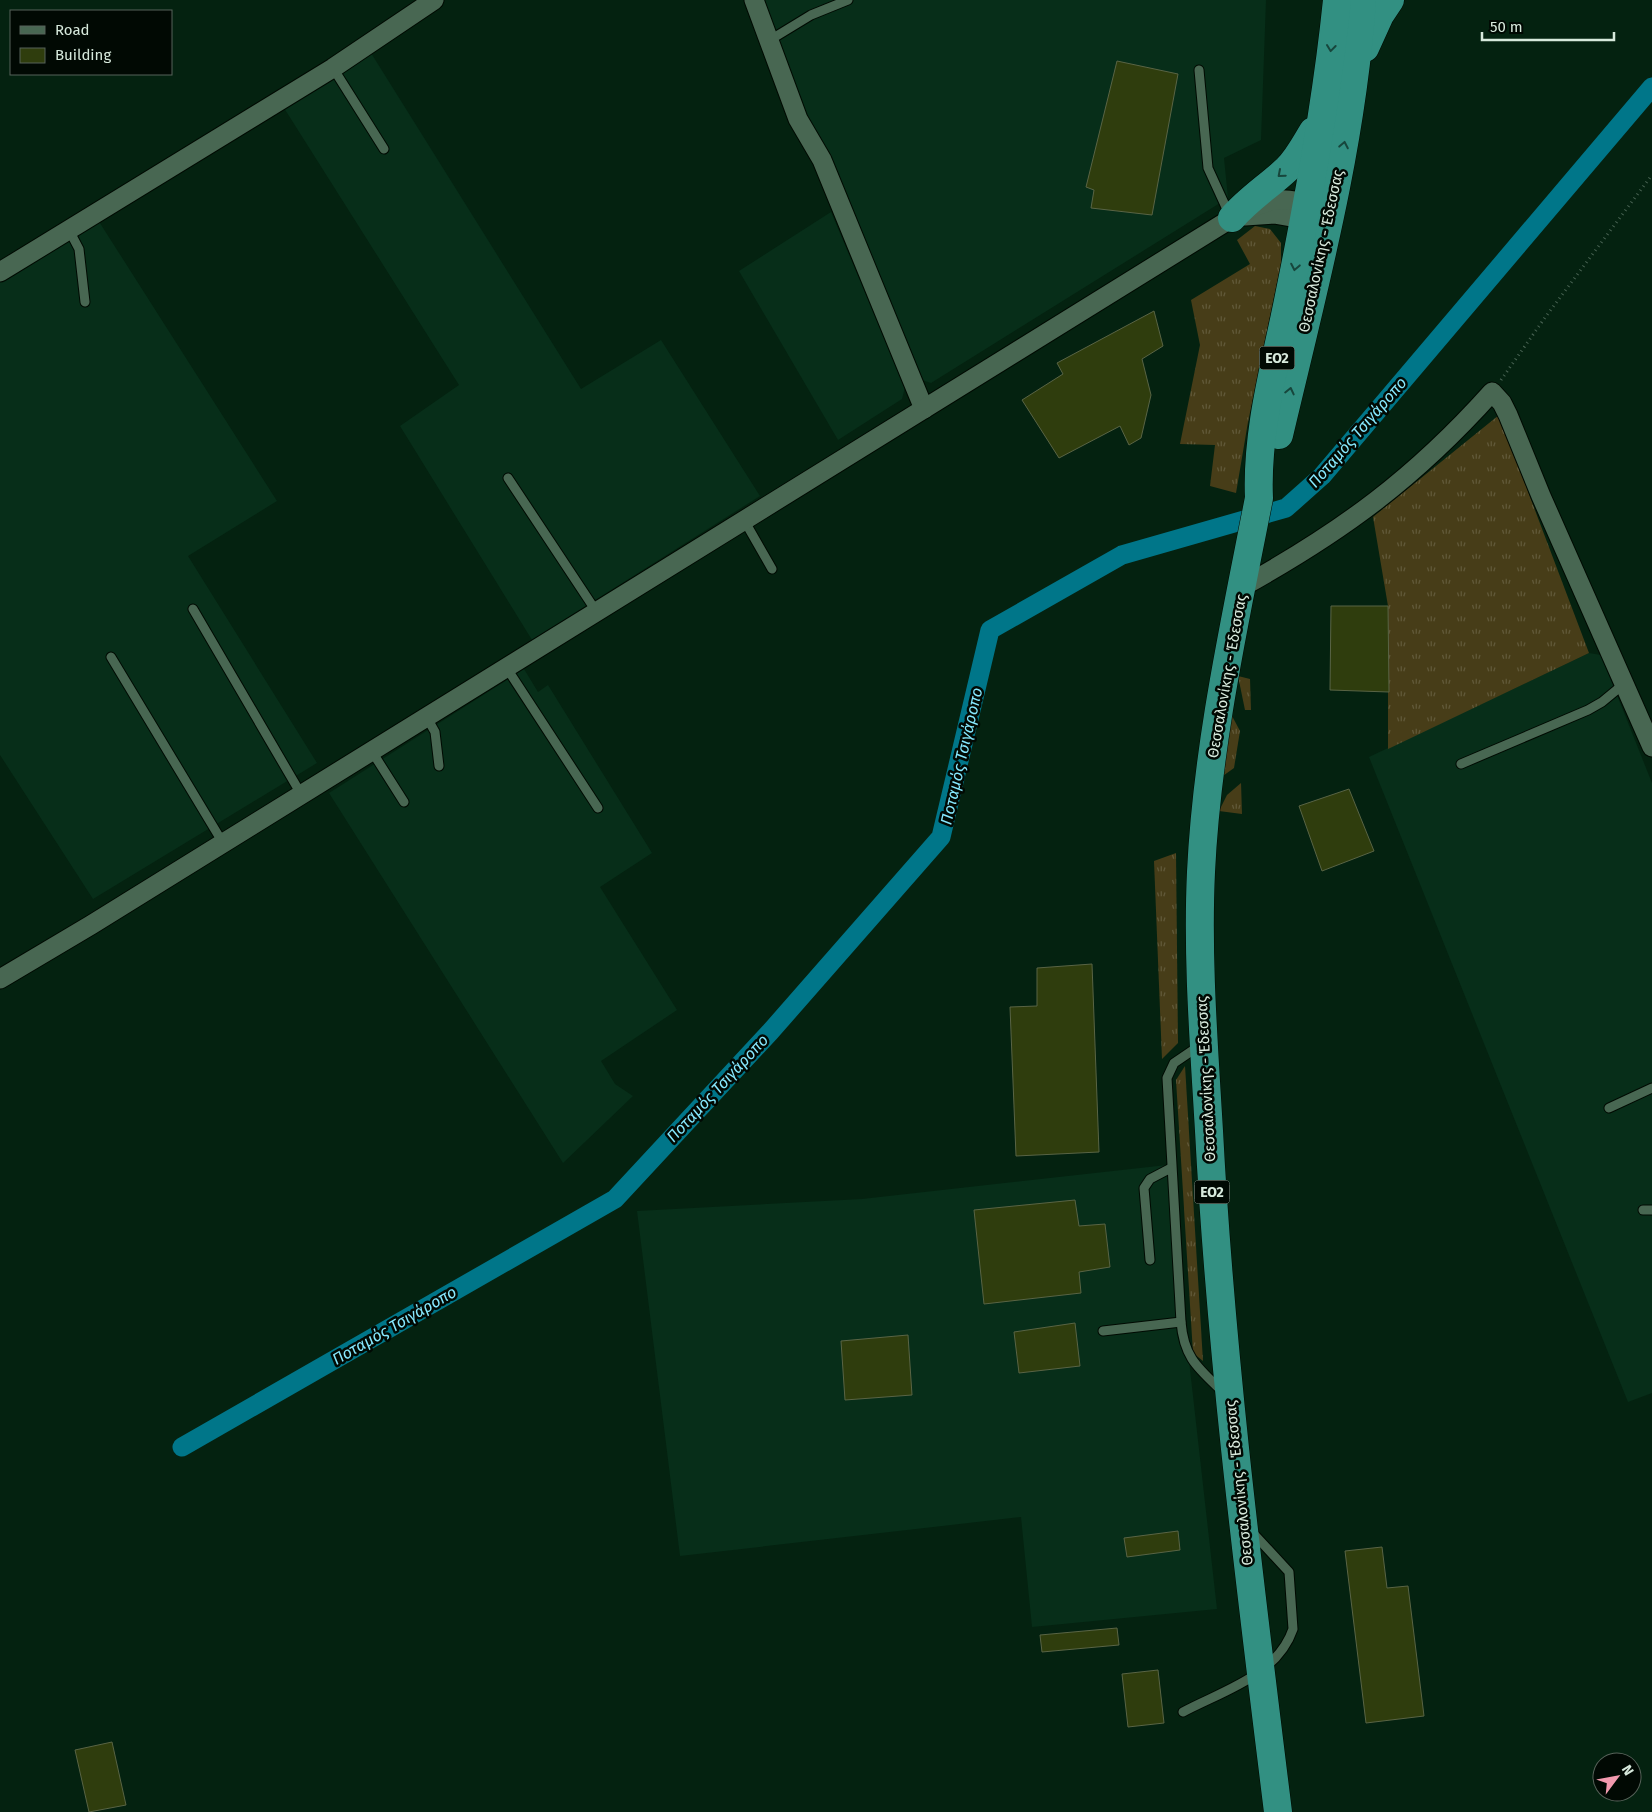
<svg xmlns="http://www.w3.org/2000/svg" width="1652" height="1812" font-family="'Fira Sans',sans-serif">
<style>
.built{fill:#072e19}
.grass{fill:url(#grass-tufts)}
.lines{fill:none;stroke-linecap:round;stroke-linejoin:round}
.canal{stroke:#007689;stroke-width:19}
.building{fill:#2f3d0d;stroke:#596445}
.service-casing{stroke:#000a02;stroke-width:11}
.minor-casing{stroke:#000a02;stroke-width:21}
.trunk-casing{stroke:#000a02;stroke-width:29}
.path{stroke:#4b6555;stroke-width:3;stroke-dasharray:1 4;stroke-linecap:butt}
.service{stroke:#486752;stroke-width:9}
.minor{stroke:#486752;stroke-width:19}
.trunk{stroke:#329082;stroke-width:28}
.oneway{stroke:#17463c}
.labels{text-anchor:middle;stroke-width:5;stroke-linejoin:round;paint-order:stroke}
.shield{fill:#010903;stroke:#97a69b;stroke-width:1}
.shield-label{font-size:14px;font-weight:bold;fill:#d7e9dc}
.street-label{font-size:15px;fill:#d7e9dc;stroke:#010903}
.water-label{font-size:16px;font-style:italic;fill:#86e8fe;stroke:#010903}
</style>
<defs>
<pattern id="grass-tufts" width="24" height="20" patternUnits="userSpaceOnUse" patternTransform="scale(1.25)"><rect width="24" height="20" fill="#473d18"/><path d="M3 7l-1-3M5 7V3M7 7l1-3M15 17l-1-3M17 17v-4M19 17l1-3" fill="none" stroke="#615939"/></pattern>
</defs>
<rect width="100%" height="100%" fill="#042210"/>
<g class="built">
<path d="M 760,0 L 1266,0 L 1261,140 L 1224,158 L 1228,198 L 931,383 L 919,379 L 808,129 Z"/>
<path d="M 371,53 L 581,389 L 661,340 L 760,496 L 532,640 L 400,426 L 459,385 L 284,108 Z"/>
<path d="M 831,212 L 905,387 L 902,399 L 838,440 L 739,271 Z"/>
<path d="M 98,220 L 277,501 L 188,556 L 317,763 L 93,899 L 0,755 L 0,281 Z"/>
<path d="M 1589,653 L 1601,655 L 1652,783 L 1652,1393 L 1628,1402 L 1369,757 Z"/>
<path d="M 524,669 L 538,692 L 548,685 L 652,853 L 600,887 L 677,1010 L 601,1061 L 615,1084 L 633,1096 L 563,1163 L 329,793 Z"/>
<path d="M 1167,1165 L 1217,1609 L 1032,1627 L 1021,1517 L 680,1556 L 637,1211 L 862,1199 Z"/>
</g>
<g class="grass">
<path d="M 1255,226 L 1270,229 L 1281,243 L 1281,263 L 1248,422 L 1236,493 L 1210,486 L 1215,445 L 1180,444 L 1200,345 L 1191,300 L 1250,264 L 1237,240 Z"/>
<path d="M 1499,415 L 1589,653 L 1388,749 L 1388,606 L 1373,517 Z"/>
<path d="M 1238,676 L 1250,679 L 1251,710 L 1245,710 Z"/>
<path d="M 1231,714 L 1240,731 L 1234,768 L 1220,778 Z"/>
<path d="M 1241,783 L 1242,814 L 1219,811 L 1227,795 Z"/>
<path d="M 1176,853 L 1178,1043 L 1162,1059 L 1154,861 Z"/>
<path d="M 1185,1066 L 1203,1361 L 1193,1353 L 1176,1080 Z"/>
</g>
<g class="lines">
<path class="canal" d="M 182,1447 L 615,1199 L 771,1031 L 941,837 L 990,630 L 1122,555 L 1286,508 L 1322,476 L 1652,87"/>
</g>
<g class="building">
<path d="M 1117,61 L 1178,74 L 1152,215 L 1091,208 L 1094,190 L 1086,187 Z"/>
<path d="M 1154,311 L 1163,346 L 1142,359 L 1151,395 L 1141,438 L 1129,445 L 1120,426 L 1059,458 L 1022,400 L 1063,374 L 1057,363 Z"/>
<path d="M 1331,606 L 1388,606 L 1389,692 L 1330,690 Z"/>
<path d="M 1349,789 L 1374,851 L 1322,871 L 1299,806 Z"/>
<path d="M 1092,964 L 1099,1152 L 1016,1156 L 1010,1007 L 1037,1006 L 1037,968 Z"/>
<path d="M 1075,1200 L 1079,1226 L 1105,1224 L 1110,1267 L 1079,1272 L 1081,1293 L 984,1304 L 974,1210 Z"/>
<path d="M 1075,1323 L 1080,1366 L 1019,1373 L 1014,1332 Z"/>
<path d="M 908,1335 L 912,1395 L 845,1400 L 841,1341 Z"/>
<path d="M 1178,1531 L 1180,1550 L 1127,1557 L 1124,1538 Z"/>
<path d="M 1382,1547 L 1387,1588 L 1408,1586 L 1424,1716 L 1366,1723 L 1345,1551 Z"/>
<path d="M 1117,1628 L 1119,1645 L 1042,1652 L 1040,1635 Z"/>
<path d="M 1158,1670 L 1164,1723 L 1128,1727 L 1122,1674 Z"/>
<path d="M 112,1742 L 126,1805 L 89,1812 L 75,1750 Z"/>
</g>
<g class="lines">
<defs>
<g id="service">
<path d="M 770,40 L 811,15 L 848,0"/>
<path d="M 333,68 L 384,149"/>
<path d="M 1199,70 L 1208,168 L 1230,216"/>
<path d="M 69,230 L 79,249 L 85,302"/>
<path d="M 508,478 L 596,611"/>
<path d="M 744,520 L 772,569"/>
<path d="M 193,609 L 301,794"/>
<path d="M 111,657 L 223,843"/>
<path d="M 506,667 L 598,808"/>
<path d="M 426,716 L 435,732 L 439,766"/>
<path d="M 371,750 L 404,802"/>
<path d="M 1461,764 L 1588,710 L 1602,702 L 1625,683"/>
<path d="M 1199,1046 L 1174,1063 L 1167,1078 L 1181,1322 C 1184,1358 1198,1368 1223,1392"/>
<path d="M 1609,1108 L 1652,1088"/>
<path d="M 1643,1210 L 1652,1210"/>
<path d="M 1150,1260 L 1144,1188 L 1150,1179 L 1171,1168"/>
<path d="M 1103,1331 L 1181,1322"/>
<path d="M 1183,1712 C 1222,1691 1277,1676 1293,1629 L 1289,1572 L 1252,1532"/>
</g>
<g id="minor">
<path d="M 754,0 L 798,119 L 822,160 L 924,409"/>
<path d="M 1245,216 L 1274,214 L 1314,221"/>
<path d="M 0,272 L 333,68 L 434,0"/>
<path d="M 1242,587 C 1343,531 1415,478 1492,392 L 1502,403 L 1508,415 L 1541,496 L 1652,747"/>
<path d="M 0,979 L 91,925 L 1232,218 C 1268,200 1276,194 1317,206"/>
</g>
<g id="trunk">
<path d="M 1365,48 L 1380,15 L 1390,0"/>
<path d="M 1232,218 C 1248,199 1269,186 1287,169 C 1298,158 1305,144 1313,131"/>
<path d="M 1279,435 C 1313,291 1352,148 1362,0"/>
<path d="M 1278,1812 C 1250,1585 1221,1359 1209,1131 C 1204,1045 1197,958 1201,872 C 1207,746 1235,621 1259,498 C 1256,430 1276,362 1289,296 C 1309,198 1327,99 1337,0"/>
</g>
</defs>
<use href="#service" class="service-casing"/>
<use href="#minor" class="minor-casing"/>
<use href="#trunk" class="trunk-casing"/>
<path class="path" d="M 1501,380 L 1544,319 L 1652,175"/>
<use href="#service" class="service"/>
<use href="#minor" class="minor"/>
<use href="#trunk" class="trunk"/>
</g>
<defs><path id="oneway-chevron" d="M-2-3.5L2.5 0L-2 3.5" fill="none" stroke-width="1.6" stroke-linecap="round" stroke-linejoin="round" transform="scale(1.25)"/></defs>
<g class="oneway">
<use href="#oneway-chevron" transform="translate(1331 48) rotate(97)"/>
<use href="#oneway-chevron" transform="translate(1344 145) rotate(-79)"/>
<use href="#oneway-chevron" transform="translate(1281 174) rotate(139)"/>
<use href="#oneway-chevron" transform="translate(1295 267) rotate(101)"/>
<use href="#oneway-chevron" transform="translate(1290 391) rotate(-77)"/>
</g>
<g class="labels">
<g class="shield">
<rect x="1259.5" y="346.5" width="35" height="23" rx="4"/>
<rect x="1194.5" y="1180.5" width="35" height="23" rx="4"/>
</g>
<g class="shield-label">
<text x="1277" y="363">ΕΟ2</text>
<text x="1212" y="1197">ΕΟ2</text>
</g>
<g class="street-label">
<text transform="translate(1321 251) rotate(-78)" y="5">Θεσσαλονίκης - Έδεσσας</text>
<text transform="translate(1227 676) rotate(-80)" y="5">Θεσσαλονίκης - Έδεσσας</text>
<text transform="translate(1206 1079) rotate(-93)" y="5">Θεσσαλονίκης - Έδεσσας</text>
<text transform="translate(1239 1483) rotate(-96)" y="5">Θεσσαλονίκης - Έδεσσας</text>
</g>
<g class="water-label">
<text transform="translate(1357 432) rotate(-49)" y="6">Ποταμός Τσιγάροπο</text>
<text transform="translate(961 756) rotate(-77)" y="6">Ποταμός Τσιγάροπο</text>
<text transform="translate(717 1088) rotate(-47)" y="6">Ποταμός Τσιγάροπο</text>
<text transform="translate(394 1325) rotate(-30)" y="6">Ποταμός Τσιγάροπο</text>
</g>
</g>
<rect x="10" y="10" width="162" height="65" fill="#010903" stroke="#57635a"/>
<rect x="20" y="26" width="25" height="8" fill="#486752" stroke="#57635a"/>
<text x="55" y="35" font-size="15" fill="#d7e9dc">Road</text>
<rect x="20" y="48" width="25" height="15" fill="#2f3d0d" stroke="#57635a"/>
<text x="55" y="60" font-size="15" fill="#d7e9dc">Building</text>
<g transform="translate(1617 1777) rotate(58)"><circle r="24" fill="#010903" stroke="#57635a"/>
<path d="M0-4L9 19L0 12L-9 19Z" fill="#f29aae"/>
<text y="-8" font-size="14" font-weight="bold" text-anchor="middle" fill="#d7e9dc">N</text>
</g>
<path d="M1482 32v8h132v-8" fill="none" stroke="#d7e9dc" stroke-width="2.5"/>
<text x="1490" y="32" font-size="15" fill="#d7e9dc" stroke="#010903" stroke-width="4" paint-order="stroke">50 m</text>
</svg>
